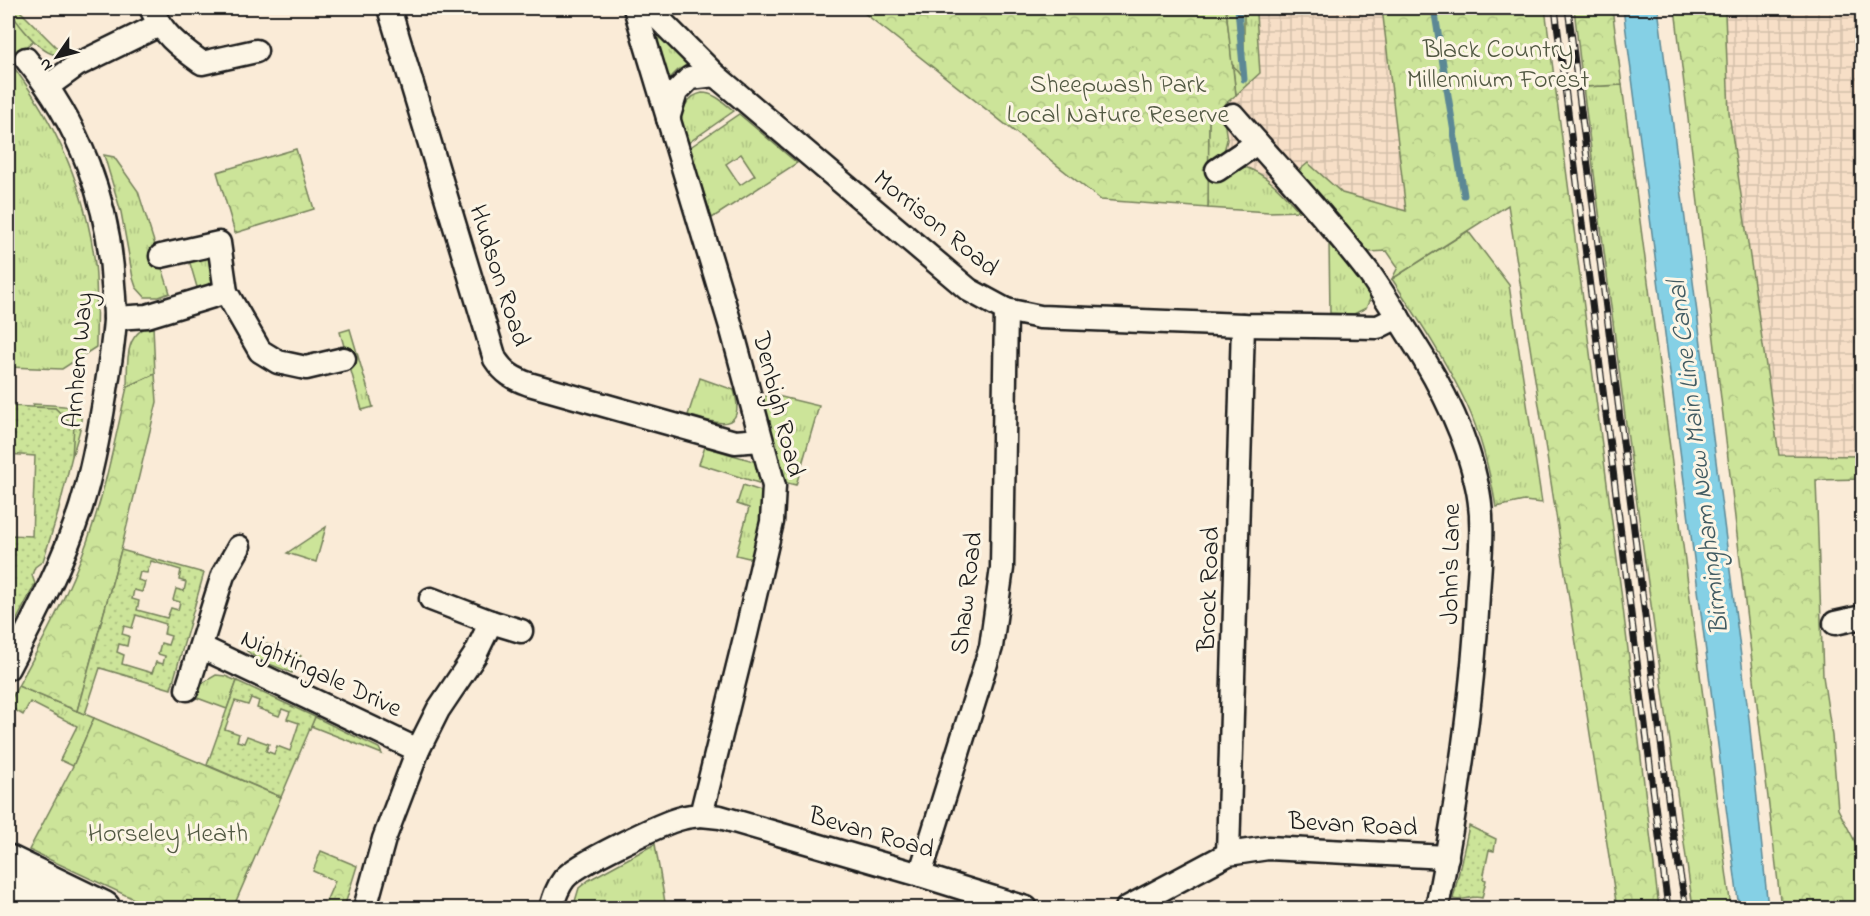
<svg xmlns="http://www.w3.org/2000/svg" width="1870" height="916" font-family="'Indie Flower',sans-serif">
<style>
.industrial{fill:url(#industrial-grid)}
.grass{fill:url(#grass-tufts);stroke:#74805a;stroke-width:1.5;fill-rule:evenodd}
.forest{fill:url(#forest-crowns);stroke:#74805a;stroke-width:1.5}
.wetland{fill:url(#wetland-marsh);stroke:#74805a;stroke-width:1.5}
.garden{fill:url(#garden-dots);stroke:#74805a;stroke-width:1.5;fill-rule:evenodd}
.water{fill:#85d0e5;stroke:#5b8895;stroke-width:1.5}
.lines{fill:none;stroke-linecap:round;stroke-linejoin:round}
.stream{stroke:#5b8895;stroke-width:7}
.minor-casing{stroke:#1c1c1c;stroke-width:27}
.tertiary-casing{stroke:#1c1c1c;stroke-width:32}
.trunk-casing{stroke:#1c1c1c;stroke-width:38}
.minor{stroke:#fcf5e5;stroke-width:22}
.tertiary{stroke:#fcf5e5;stroke-width:27}
.trunk{stroke:#fcf5e5;stroke-width:33}
.rail-casing{stroke:#1c1c1c;stroke-width:7}
.rail{stroke:#fcf5e5;stroke-width:4.5;stroke-dasharray:14;stroke-linecap:butt}
.labels{text-anchor:middle;stroke-width:6;stroke-linejoin:round;paint-order:stroke}
.park-label{font-size:26px;fill:#515842;stroke:#fcf5e5}
.street-label{font-size:26px;fill:#1c1c1c;stroke:#fcf5e5}
.water-label{font-size:27px;font-style:italic;fill:#415b62;stroke:#fcf5e5}
</style>
<defs>
<pattern id="industrial-grid" width="8" height="8" patternUnits="userSpaceOnUse" patternTransform="scale(1.5)"><rect width="8" height="8" fill="#f7dfc7"/><path d="M0 4h8M4 0v8" fill="none" stroke="#d3bfaa"/></pattern>
<pattern id="grass-tufts" width="24" height="20" patternUnits="userSpaceOnUse" patternTransform="scale(1.5)"><rect width="24" height="20" fill="#cce499"/><path d="M3 7l-1-3M5 7V3M7 7l1-3M15 17l-1-3M17 17v-4M19 17l1-3" fill="none" stroke="#afc383"/></pattern>
<pattern id="forest-crowns" width="20" height="18" patternUnits="userSpaceOnUse" patternTransform="scale(1.5)"><rect width="20" height="18" fill="#cce499"/><path d="M2 6a3 3 0 1 1 6 0M12 15a3 3 0 1 1 6 0" fill="none" stroke="#afc383"/></pattern>
<pattern id="wetland-marsh" width="20" height="14" patternUnits="userSpaceOnUse" patternTransform="scale(1.5)"><rect width="20" height="14" fill="#cce499"/><path d="M1 5h8M5 5V1M11 12h8M15 12V8" fill="none" stroke="#afc383"/></pattern>
<pattern id="garden-dots" width="8" height="8" patternUnits="userSpaceOnUse" patternTransform="scale(1.5)"><rect width="8" height="8" fill="#cce499"/><path d="M2 2h.1M6 6h.1" fill="none" stroke="#afc383" stroke-width="1.8" stroke-linecap="round"/></pattern>
</defs>
<rect width="100%" height="100%" fill="#faebd7"/>
<filter id="ink" filterUnits="userSpaceOnUse"><feTurbulence type="fractalNoise" baseFrequency=".0167" numOctaves="2"/><feDisplacementMap in="SourceGraphic" scale="12" xChannelSelector="R" yChannelSelector="G"/><feConvolveMatrix kernelMatrix="1 2 1 2 8 2 1 2 1" color-interpolation-filters="sRGB"/></filter>
<g filter="url(#ink)">
<g class="industrial">
<path d="M 1226,8 L 1382,8 L 1407,211 L 1342,193 L 1308,164 L 1318,195 L 1299,211 L 1269,212 L 1208,208 L 1209,117 L 1236,95 Z"/>
<path d="M 1730,8 L 1862,8 L 1862,479 L 1779,455 L 1729,113 L 1725,13 Z"/>
</g>
<g class="grass">
<path d="M 8,8 L 34,40 L 9,61 C 55,121 86,189 95,264 C 98,291 96,319 96,347 L 62,369 L 8,367 Z"/>
<path d="M 1226,8 L 1258,8 L 1256,14 L 1260,73 L 1236,95 Z"/>
<path d="M 657,33 L 687,62 L 687,65 L 678,70 L 668,80 L 653,34 Z"/>
<path d="M 1622,85 L 1731,908 L 1693,908 L 1626,424 L 1583,87 Z"/>
<path d="M 702,93 C 715,93 724,103 734,111 L 688,143 L 680,119 C 684,106 688,96 702,93 Z"/>
<path d="M 1222,106 L 1227,140 L 1223,155 L 1208,162 L 1209,117 Z"/>
<path d="M 739,114 L 797,163 L 712,218 L 689,148 ZM 741,154 L 755,175 L 740,185 L 726,164 Z"/>
<path d="M 104,155 L 114,157 L 138,191 L 170,293 L 159,297 L 145,297 L 136,287 L 133,278 L 121,212 Z"/>
<path d="M 1245,167 C 1268,175 1283,193 1299,211 L 1269,212 L 1208,208 L 1208,180 Z"/>
<path d="M 1468,231 L 1509,285 L 1542,503 L 1524,501 L 1496,507 C 1490,472 1482,438 1467,405 C 1446,361 1419,320 1392,279 Z"/>
<path d="M 1329,242 L 1365,285 L 1371,297 L 1366,308 L 1354,314 L 1330,313 Z"/>
<path d="M 210,251 L 214,279 L 211,286 L 199,294 L 189,260 Z"/>
<path d="M 153,325 L 155,374 L 127,387 C 128,362 123,333 153,325 Z"/>
<path d="M 350,329 L 373,407 L 362,410 L 340,332 Z"/>
<path d="M 700,378 L 734,390 C 747,434 715,424 688,415 Z"/>
<path d="M 769,394 L 819,406 L 796,485 L 779,481 L 772,436 L 763,398 Z"/>
<path d="M 33,404 C 86,407 89,404 72,456 L 73,426 L 55,408 L 34,407 Z"/>
<path d="M 705,447 L 757,462 L 765,485 L 699,464 Z"/>
<path d="M 743,485 L 764,492 L 764,518 L 753,559 L 736,555 L 749,508 L 737,504 Z"/>
<path d="M 326,527 L 316,562 L 287,553 Z"/>
<path d="M 267,644 L 301,656 L 292,673 L 259,660 L 247,651 Z"/>
<path d="M 216,675 L 225,676 L 237,681 L 227,709 L 192,696 L 199,685 Z"/>
<path d="M 18,686 L 94,718 L 73,766 L 60,760 L 77,726 L 30,702 L 23,715 L 8,706 Z"/>
<path d="M 315,717 L 379,748 L 382,754 L 311,726 Z"/>
<path d="M 655,844 L 666,908 L 598,908 L 585,905 L 584,908 L 573,908 L 579,888 L 589,880 Z"/>
</g>
<g class="forest">
<path d="M 858,8 L 1226,8 L 1236,95 L 1209,117 L 1208,208 L 1101,200 Z"/>
<path d="M 1382,8 L 1545,8 L 1620,583 L 1659,908 L 1617,908 L 1508,205 L 1392,279 L 1398,267 L 1387,251 L 1369,252 L 1297,172 L 1308,163 L 1342,193 L 1406,211 Z"/>
<path d="M 1574,8 L 1612,8 L 1622,85 L 1583,87 Z"/>
<path d="M 1675,8 L 1730,8 L 1725,13 L 1729,113 L 1779,455 L 1862,456 L 1862,479 L 1816,480 L 1823,676 L 1832,736 L 1838,809 L 1862,855 L 1862,908 L 1781,908 Z"/>
<path d="M 296,149 L 314,209 L 235,233 L 217,172 Z"/>
<path d="M 155,374 L 157,402 L 121,550 L 77,711 L 18,686 C 44,639 69,592 87,542 C 105,492 115,439 127,387 Z"/>
<path d="M 94,718 L 281,797 L 233,908 L 153,908 L 29,850 L 73,766 Z"/>
<path d="M 321,851 L 357,866 L 344,908 L 323,908 L 335,881 L 313,871 Z"/>
</g>
<path class="wetland" d="M 1226,8 L 1244,8 L 1244,79 L 1232,64 Z"/>
<g class="garden">
<path d="M 9,8 L 17,8 L 63,54 C 59,54 56,55 53,54 C 39,51 14,20 9,8 Z"/>
<path d="M 8,406 L 55,408 L 74,426 L 72,456 L 58,513 L 43,561 L 35,567 L 32,575 L 35,584 L 8,637 L 8,535 L 32,536 L 35,456 L 8,454 Z"/>
<path d="M 121,550 L 204,573 L 171,689 L 100,668 L 85,714 L 77,711 ZM 151,561 L 181,570 L 179,580 L 186,582 L 184,591 L 176,589 L 173,600 L 180,602 L 178,610 L 171,608 L 167,618 L 137,610 L 139,601 L 132,599 L 134,590 L 142,592 L 145,582 L 138,580 L 140,572 L 147,573 ZM 136,615 L 166,624 L 164,634 L 171,636 L 168,645 L 161,643 L 158,654 L 165,656 L 163,664 L 156,662 L 152,673 L 122,664 L 124,655 L 117,652 L 119,644 L 127,646 L 129,636 L 122,634 L 124,626 L 132,628 Z"/>
<path d="M 237,681 L 315,717 L 281,797 L 207,765 ZM 251,698 L 259,701 L 257,708 L 279,716 L 282,709 L 290,712 L 287,719 L 299,723 L 290,751 L 277,746 L 274,754 L 266,751 L 269,744 L 247,736 L 244,743 L 237,741 L 239,734 L 225,729 L 235,701 L 248,705 Z"/>
<path d="M 1469,826 L 1496,839 L 1494,851 L 1489,850 L 1483,879 L 1486,880 L 1482,898 C 1470,895 1464,902 1453,899 Z"/>
</g>
<path class="water" d="M 1623,8 L 1658,8 L 1749,719 L 1768,908 L 1739,908 Z"/>
<g class="lines">
<g class="stream">
<path d="M 1238,8 L 1244,79"/>
<path d="M 1434,8 L 1464,195"/>
</g>
<defs>
<g id="minor">
<path d="M 151,8 C 163,35 179,46 202,63 L 256,51"/>
<path d="M 389,8 L 495,359 C 504,373 514,379 529,384 L 735,442 L 761,440"/>
<path d="M 648,8 L 715,75 L 969,290 L 1006,310 L 1040,317 L 1243,325 L 1378,327 L 1398,317"/>
<path d="M 48,86 L 77,65 L 159,25"/>
<path d="M 1233,115 C 1278,167 1327,218 1369,273 C 1384,294 1397,316 1411,338 C 1440,383 1466,433 1477,486 C 1485,521 1480,558 1478,594 C 1473,700 1457,804 1437,908"/>
<path d="M 668,119 L 676,92 L 690,78 L 715,75"/>
<path d="M 1217,170 L 1257,143"/>
<path d="M 161,256 L 219,243 L 226,292 L 260,351 L 278,362 L 306,368 L 344,359"/>
<path d="M 115,318 L 147,316 L 226,292"/>
<path d="M 431,599 L 491,622 L 521,631"/>
<path d="M 1835,623 L 1862,617"/>
<path d="M 201,647 L 418,750"/>
<path d="M 8,668 C 35,617 63,563 81,507 C 92,471 99,434 105,396 C 109,371 113,346 115,320 C 115,308 114,296 113,284 C 109,201 79,123 26,59"/>
<path d="M 187,689 L 223,575 L 239,547"/>
<path d="M 701,815 L 720,817 L 920,875 L 1026,908"/>
<path d="M 1228,854 L 1243,325"/>
<path d="M 920,875 L 991,647 L 1002,568 L 1006,310"/>
<path d="M 365,908 L 384,839 L 418,750 L 438,710 L 475,655 L 491,622"/>
<path d="M 551,908 C 554,898 557,888 564,879 C 576,864 662,823 682,818 C 688,816 695,816 701,815 L 746,634 L 772,522 L 774,486 L 732,330 L 635,8"/>
<path d="M 1127,908 L 1228,854 L 1268,848 L 1447,857"/>
</g>
<g id="tertiary">
<path d="M 16,908 L 33,874"/>
<path d="M 44,908 L 56,886"/>
</g>
<path id="trunk" d="M 8,862 L 103,908"/>
</defs>
<use href="#minor" class="minor-casing"/>
<use href="#tertiary" class="tertiary-casing"/>
<use href="#trunk" class="trunk-casing"/>
<use href="#minor" class="minor"/>
<use href="#tertiary" class="tertiary"/>
<use href="#trunk" class="trunk"/>
<defs>
<g id="rail">
<path d="M 1555,8 L 1668,908"/>
<path d="M 1568,8 L 1671,821 L 1686,908"/>
</g>
</defs>
<use href="#rail" class="rail-casing"/>
<use href="#rail" class="rail"/>
</g>
</g>
<g class="labels">
<g class="park-label">
<text x="1498" y="57">Black Country<tspan x="1498" dy="30">Millennium Forest</tspan></text>
<text x="1118" y="92">Sheepwash Park<tspan x="1118" dy="30">Local Nature Reserve</tspan></text>
<text x="168" y="841">Horseley Heath</text>
</g>
<g class="street-label">
<text transform="translate(937 222) rotate(39)" y="9">Morrison Road</text>
<text transform="translate(501 275) rotate(72)" y="9">Hudson Road</text>
<text transform="translate(77 360) rotate(-85)" y="9">Arnhem Way</text>
<text transform="translate(780 404) rotate(76)" y="9">Denbigh Road</text>
<text transform="translate(1449 564) rotate(-89)" y="9">John's Lane</text>
<text transform="translate(1207 589) rotate(-88)" y="9">Brock Road</text>
<text transform="translate(965 593) rotate(-83)" y="9">Shaw Road</text>
<text transform="translate(322 672) rotate(25)" y="9">Nightingale Drive</text>
<text transform="translate(1353 823) rotate(3)" y="9">Bevan Road</text>
<text transform="translate(872 831) rotate(16)" y="9">Bevan Road</text>
</g>
<g class="water-label">
<text transform="translate(1697 458) rotate(-97)" y="9">Birmingham New Main Line Canal</text>
</g>
</g>
<rect width="1870" height="916" fill="none" stroke="#fcf5e5" stroke-width="30"/>
<rect x="15" y="15" width="1840" height="886" fill="none" stroke="#1c1c1c" stroke-width="2" filter="url(#ink)"/>
<g transform="translate(57 57) rotate(235)" stroke="#fcf5e5" stroke-width="4.5" paint-order="stroke">
<path d="M0-4.5L10 22L0 15L-10 22Z" fill="#1c1c1c"/>
<text y="-9" font-size="16" font-weight="bold" text-anchor="middle" fill="#1c1c1c">N</text>
</g>
</svg>
